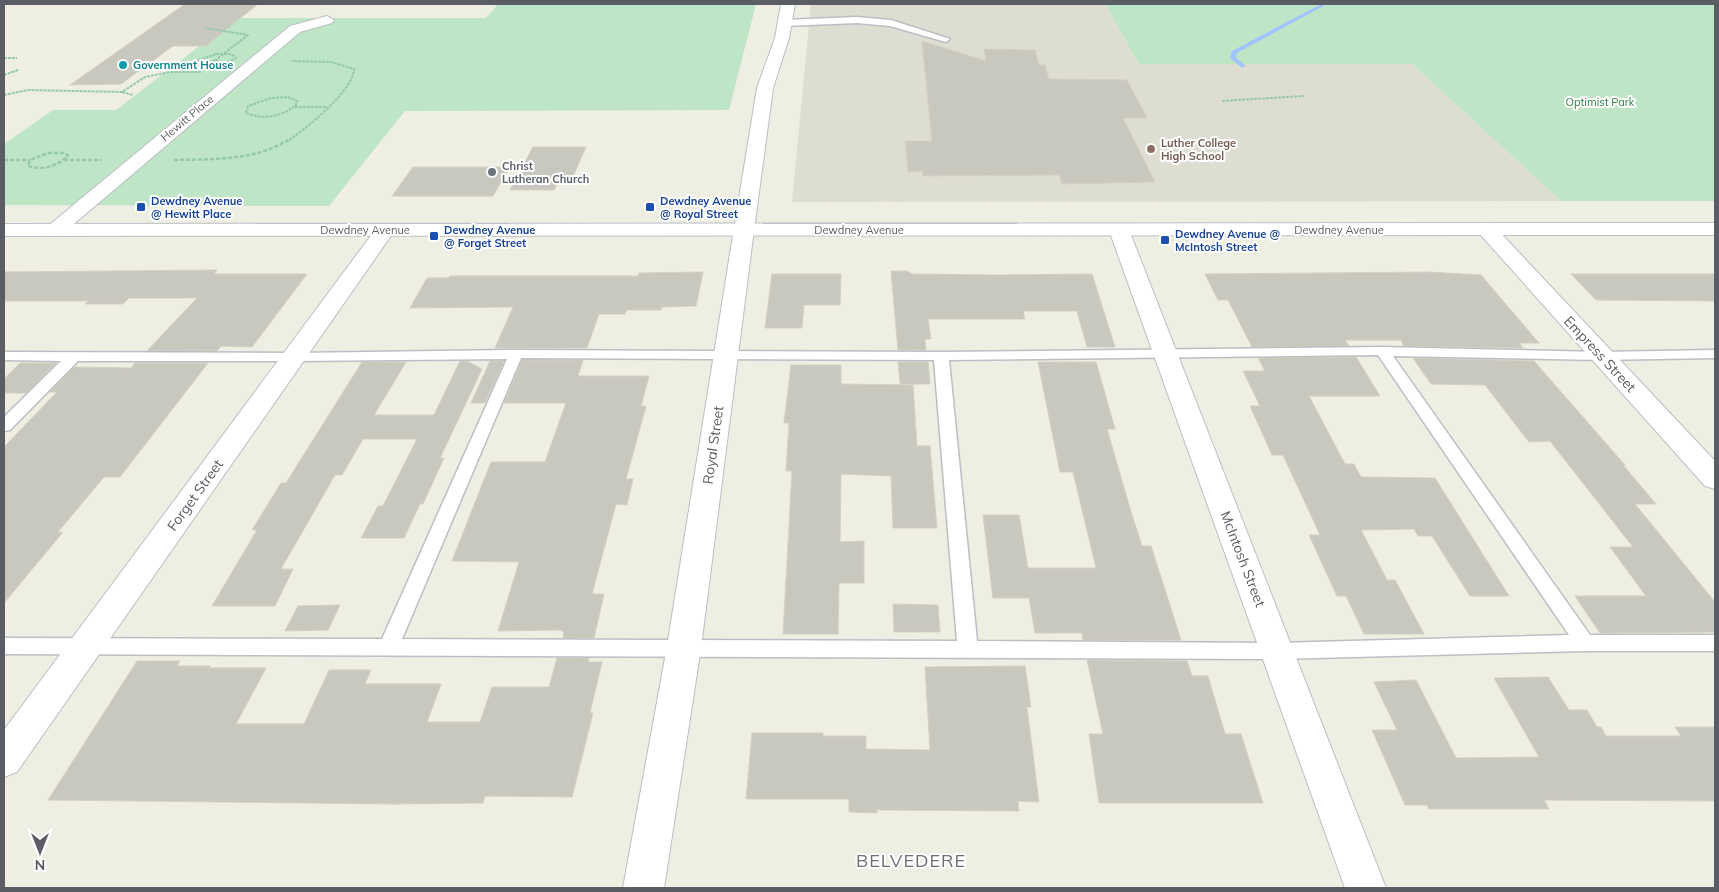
<svg xmlns="http://www.w3.org/2000/svg" width="1719" height="892" font-family="Mulish,sans-serif">
<style>
.education{fill:#deddd1}
.green{fill:#bee6c6}
.lines{fill:none;stroke-linecap:round;stroke-linejoin:round}
.stream{fill:#a1c4ff;fill-rule:evenodd}
.building{fill:#c9c8bf;stroke:#d3d1c0}
.service-casing{stroke:#bdbec4;stroke-width:3}
.minor-casing{stroke:#bdbec4;stroke-width:2}
.tertiary-casing{stroke:#bdbec4;stroke-width:2}
.secondary-casing{stroke:#bdbfc6;stroke-width:2}
.path-far1{stroke:#96c8ae;stroke-width:2;stroke-dasharray:3 1;stroke-linecap:butt}
.path{stroke:#96c8ae;stroke-width:2.5;stroke-dasharray:4 2;stroke-linecap:butt}
.service{fill:#fff;fill-rule:evenodd}
.minor{fill:#fff;fill-rule:evenodd}
.tertiary{fill:#fff;fill-rule:evenodd}
.secondary{fill:#fff;fill-rule:evenodd}
.culture-dot{fill:#0f9aa8;stroke:#fff;stroke-width:2}
.education-dot{fill:#8d6e63;stroke:#fff;stroke-width:2}
.worship-dot{fill:#6b7280;stroke:#fff;stroke-width:2}
.transit-dot{fill:#1a4fb4;stroke:#fff;stroke-width:2}
.labels{text-anchor:middle;stroke-width:4;stroke-linejoin:round;paint-order:stroke}
.far-culture-label{font-size:11px;font-weight:bold;fill:#0d838f;stroke:#fff;text-anchor:start}
.far-park-label{font-size:11px;fill:#328446;stroke:#fff}
.far-street-label{font-size:11px;fill:#5b5d64;stroke:#fff}
.far-education-label{font-size:11px;font-weight:bold;fill:#785e54;stroke:#fff;text-anchor:start}
.far-worship-label{font-size:11px;font-weight:bold;fill:#5b616d;stroke:#fff;text-anchor:start}
.far-transit-label{font-size:11px;font-weight:bold;fill:#164399;stroke:#fff;text-anchor:start}
.street-label{font-size:14px;fill:#5b5d64;stroke:#fff}
.near-neighbourhood-label{font-size:18px;letter-spacing:1px;fill:#6c6f76;stroke:#fff}
</style>
<rect width="100%" height="100%" fill="#eeeee2"/>
<path class="education" d="M 811,4 L 1105,4 L 1139,64 L 1412,64 L 1561,201 L 792,202 Z"/>
<g class="green">
<path d="M 498,4 L 756,4 L 729,110 L 405,111 L 329,206 L 4,205 L 4,144 L 53,110 L 116,110 L 236,18 L 486,18 Z"/>
<path d="M 804,4 L 1715,4 L 1715,201 L 1561,201 L 1412,64 L 1139,64 L 1105,4 Z"/>
</g>
<g class="lines">
<path class="stream" d="M 1321,4 L 1327,4 L 1237,53 L 1236,58 L 1245,65 L 1245,67 L 1241,67 L 1230,58 L 1232,51 Z"/>
</g>
<g class="building">
<path d="M 185,4 L 258,4 L 206,46 L 173,46 L 121,84 L 70,85 Z"/>
<path d="M 922,41 L 986,61 L 984,49 L 1035,50 L 1039,65 L 1045,65 L 1049,79 L 1127,80 L 1147,118 L 1123,118 L 1155,182 L 1062,184 L 1059,175 L 923,176 L 922,171 L 908,172 L 905,141 L 932,141 Z"/>
<path d="M 533,147 L 586,147 L 571,181 L 559,181 L 554,190 L 510,190 Z"/>
<path d="M 413,167 L 510,167 L 493,196 L 392,196 Z"/>
<path d="M 217,270 L 214,274 L 307,274 L 252,347 L 221,346 L 217,351 L 147,351 L 197,298 L 129,298 L 123,304 L 85,304 L 88,301 L 4,301 L 4,272 Z"/>
<path d="M 891,271 L 907,271 L 912,274 L 997,275 L 1092,274 L 1115,347 L 1087,347 L 1077,311 L 1023,311 L 1025,319 L 928,319 L 931,339 L 925,339 L 926,350 L 898,350 Z"/>
<path d="M 703,272 L 696,306 L 662,307 L 661,310 L 627,310 L 625,314 L 599,314 L 587,348 L 495,348 L 513,307 L 410,308 L 427,278 L 449,278 L 450,276 L 638,276 L 639,273 Z"/>
<path d="M 1429,272 L 1481,275 L 1539,343 L 1519,343 L 1523,348 L 1404,346 L 1401,340 L 1345,340 L 1349,346 L 1252,347 L 1228,300 L 1218,300 L 1205,274 Z"/>
<path d="M 772,274 L 841,274 L 840,305 L 804,305 L 802,328 L 765,328 Z"/>
<path d="M 1571,274 L 1715,274 L 1715,301 L 1596,300 Z"/>
<path d="M 1356,357 L 1380,396 L 1309,396 L 1345,464 L 1354,464 L 1361,477 L 1435,478 L 1509,596 L 1470,596 L 1432,536 L 1418,536 L 1414,529 L 1361,530 L 1387,580 L 1395,580 L 1424,634 L 1364,634 L 1346,596 L 1337,596 L 1309,535 L 1320,535 L 1283,455 L 1272,455 L 1250,406 L 1260,406 L 1243,371 L 1265,371 L 1258,358 Z"/>
<path d="M 1413,358 L 1534,361 L 1625,465 L 1623,465 L 1656,504 L 1635,504 L 1715,602 L 1715,632 L 1600,633 L 1575,596 L 1646,596 L 1610,547 L 1633,547 L 1550,441 L 1529,442 L 1485,385 L 1431,384 Z"/>
<path d="M 522,360 L 583,360 L 578,376 L 649,376 L 641,406 L 646,406 L 626,479 L 633,479 L 627,505 L 616,504 L 592,594 L 604,594 L 594,638 L 563,638 L 564,632 L 560,630 L 498,631 L 519,562 L 452,561 L 491,462 L 545,462 L 566,403 L 504,403 Z"/>
<path d="M 460,361 L 467,361 L 482,369 L 440,458 L 444,458 L 423,504 L 420,504 L 404,538 L 361,538 L 378,506 L 383,506 L 417,439 L 363,439 L 342,475 L 335,475 L 281,569 L 293,569 L 275,606 L 212,606 L 257,530 L 252,530 L 281,483 L 286,483 L 362,362 L 406,362 L 374,415 L 434,415 Z"/>
<path d="M 490,361 L 504,361 L 485,403 L 471,403 Z"/>
<path d="M 898,362 L 928,362 L 930,384 L 900,384 Z"/>
<path d="M 1038,362 L 1096,362 L 1115,429 L 1107,429 L 1132,515 L 1142,546 L 1151,546 L 1181,640 L 1083,640 L 1082,633 L 1035,633 L 1029,598 L 993,598 L 983,515 L 1019,515 L 1028,568 L 1096,568 L 1073,472 L 1060,472 Z"/>
<path d="M 20,363 L 56,363 L 26,393 L 4,393 L 4,379 Z"/>
<path d="M 135,363 L 208,363 L 120,477 L 104,477 L 58,532 L 63,532 L 4,603 L 4,447 L 57,392 L 50,392 L 74,367 L 131,368 Z"/>
<path d="M 791,365 L 841,365 L 841,384 L 913,385 L 917,446 L 930,446 L 937,528 L 893,528 L 891,476 L 841,474 L 840,542 L 864,541 L 864,583 L 839,583 L 838,634 L 783,634 L 792,471 L 786,471 L 789,423 L 784,423 Z"/>
<path d="M 893,604 L 938,605 L 940,632 L 894,632 Z"/>
<path d="M 340,605 L 328,630 L 285,631 L 298,606 Z"/>
<path d="M 557,658 L 589,658 L 588,662 L 602,662 L 590,713 L 593,713 L 572,797 L 485,796 L 483,803 L 393,804 L 48,800 L 137,661 L 180,661 L 177,666 L 211,666 L 209,668 L 266,668 L 236,724 L 304,724 L 329,670 L 371,670 L 365,684 L 441,684 L 427,722 L 480,722 L 492,687 L 549,687 Z"/>
<path d="M 1087,660 L 1187,661 L 1192,676 L 1208,676 L 1225,734 L 1241,734 L 1263,803 L 1099,803 L 1089,734 L 1103,734 Z"/>
<path d="M 1025,666 L 1031,707 L 1027,707 L 1039,802 L 1018,801 L 1019,811 L 877,810 L 877,813 L 849,812 L 849,799 L 746,799 L 752,733 L 823,733 L 823,736 L 866,736 L 866,749 L 930,750 L 925,667 Z"/>
<path d="M 1548,677 L 1569,710 L 1587,710 L 1597,727 L 1601,727 L 1606,736 L 1681,736 L 1675,727 L 1715,727 L 1715,801 L 1544,800 L 1549,809 L 1429,809 L 1427,805 L 1405,805 L 1372,730 L 1397,730 L 1374,682 L 1416,680 L 1456,758 L 1539,757 L 1494,678 Z"/>
</g>
<g class="lines">
<defs>
<g id="service">
<path d="M 857,17 L 891,20 L 950,39 L 946,42 L 890,26 L 857,23 L 784,26 L 780,23 L 784,20 Z"/>
<path d="M 1382,347 L 1601,352 L 1715,350 L 1715,358 L 1601,360 L 1393,356 L 1590,635 L 1715,635 L 1715,651 L 1585,651 L 1277,659 L 4,654 L 4,638 L 382,639 L 507,359 L 295,361 L 78,361 L 10,430 L 4,431 L 4,417 L 61,361 L 4,360 L 4,352 L 295,353 L 516,350 L 941,352 ZM 1378,355 L 1569,635 L 1277,643 L 977,641 L 949,360 ZM 521,358 L 934,360 L 957,641 L 402,639 Z"/>
</g>
<g id="minor">
<path d="M 327,16 L 334,20 L 332,23 L 300,32 L 62,234 L 55,236 L 48,234 L 45,230 L 48,226 L 290,26 Z"/>
<path d="M 744,223 L 751,225 L 754,229 L 701,647 L 664,888 L 623,888 L 667,647 L 734,229 L 737,225 Z"/>
<path d="M 1486,223 L 1493,225 L 1715,461 L 1715,489 L 1705,486 L 1479,233 L 1476,229 L 1479,225 Z"/>
<path d="M 385,224 L 392,226 L 395,230 L 17,772 L 4,777 L 4,730 L 378,226 Z"/>
<path d="M 1119,224 L 1126,226 L 1129,230 L 1386,888 L 1345,888 L 1109,230 L 1112,226 Z"/>
</g>
<path id="tertiary" d="M 781,4 L 795,4 L 789,38 L 773,88 L 754,229 L 751,233 L 744,235 L 737,233 L 734,229 L 757,88 L 775,38 Z"/>
<path id="secondary" d="M 1715,223 L 1715,235 L 4,236 L 4,224 Z"/>
</defs>
<use href="#service" class="service-casing"/>
<use href="#minor" class="minor-casing"/>
<use href="#tertiary" class="tertiary-casing"/>
<use href="#secondary" class="secondary-casing"/>
<g class="path-far1">
<path d="M 216,54 L 231,54 L 236,58 L 216,68 L 195,66 L 196,61 Z"/>
<path d="M 4,58 L 17,58"/>
<path d="M 196,61 L 221,61"/>
<path d="M 4,75 L 18,70"/>
<path d="M 122,92 L 133,95"/>
<path d="M 4,95 L 28,90 L 122,92 L 145,77 L 171,72 L 200,72 L 248,35 L 205,28"/>
<path d="M 288,97 L 297,101 L 296,105 C 282,117 263,120 246,113 L 248,106 L 271,98 Z"/>
<path d="M 1222,101 L 1304,96"/>
<path d="M 295,107 L 328,107"/>
<path d="M 286,142 C 304,131 354,90 354,69 L 331,62 L 292,61"/>
</g>
<g class="path">
<path d="M 48,153 L 65,153 L 68,156 C 57,166 42,171 28,166 L 30,160 Z"/>
<path d="M 4,160 L 30,160"/>
<path d="M 64,160 L 101,160"/>
<path d="M 174,160 C 213,159 254,161 288,140"/>
</g>
<use href="#service" class="service"/>
<use href="#minor" class="minor"/>
<use href="#tertiary" class="tertiary"/>
<use href="#secondary" class="secondary"/>
</g>
<circle class="culture-dot" cx="123" cy="65" r="5"/>
<circle class="education-dot" cx="1151" cy="149" r="5"/>
<circle class="worship-dot" cx="492" cy="172" r="5"/>
<g class="transit-dot">
<rect x="136" y="202" width="10" height="10" rx="2.5"/>
<rect x="645" y="202" width="10" height="10" rx="2.5"/>
<rect x="429" y="231" width="10" height="10" rx="2.5"/>
<rect x="1160" y="235" width="10" height="10" rx="2.5"/>
</g>
<g class="labels">
<g class="far-culture-label">
<text x="133" y="69">Government House</text>
</g>
<g class="far-park-label">
<text x="1600" y="106">Optimist Park</text>
</g>
<g class="far-street-label">
<text transform="translate(187 118) rotate(-40)" y="4">Hewitt Place</text>
<text x="365" y="234">Dewdney Avenue</text>
<text x="859" y="234">Dewdney Avenue</text>
<text x="1339" y="234">Dewdney Avenue</text>
</g>
<g class="far-education-label">
<text x="1161" y="147">Luther College<tspan x="1161" dy="13">High School</tspan></text>
</g>
<g class="far-worship-label">
<text x="502" y="170">Christ<tspan x="502" dy="13">Lutheran Church</tspan></text>
</g>
<g class="far-transit-label">
<text x="151" y="205">Dewdney Avenue<tspan x="151" dy="13">@ Hewitt Place</tspan></text>
<text x="660" y="205">Dewdney Avenue<tspan x="660" dy="13">@ Royal Street</tspan></text>
<text x="444" y="234">Dewdney Avenue<tspan x="444" dy="13">@ Forget Street</tspan></text>
<text x="1175" y="238">Dewdney Avenue @<tspan x="1175" dy="13">McIntosh Street</tspan></text>
</g>
<g class="street-label">
<text transform="translate(1600 354) rotate(47)" y="5">Empress Street</text>
<text transform="translate(713 445) rotate(-82)" y="5">Royal Street</text>
<text transform="translate(195 495) rotate(-54)" y="5">Forget Street</text>
<text transform="translate(1243 559) rotate(69)" y="5">McIntosh Street</text>
</g>
<g class="near-neighbourhood-label">
<text x="911" y="867">BELVEDERE</text>
</g>
</g>
<rect width="1719" height="892" fill="none" stroke="#5b5d64" stroke-width="10"/>
<g transform="translate(40 852) rotate(180)" stroke="#ffffff" stroke-width="4" paint-order="stroke">
<path d="M0-4L9 19L0 12L-9 19Z" fill="#5b5d64"/>
<text y="-8" font-size="14" font-weight="bold" text-anchor="middle" fill="#5b5d64">N</text>
</g>
</svg>
